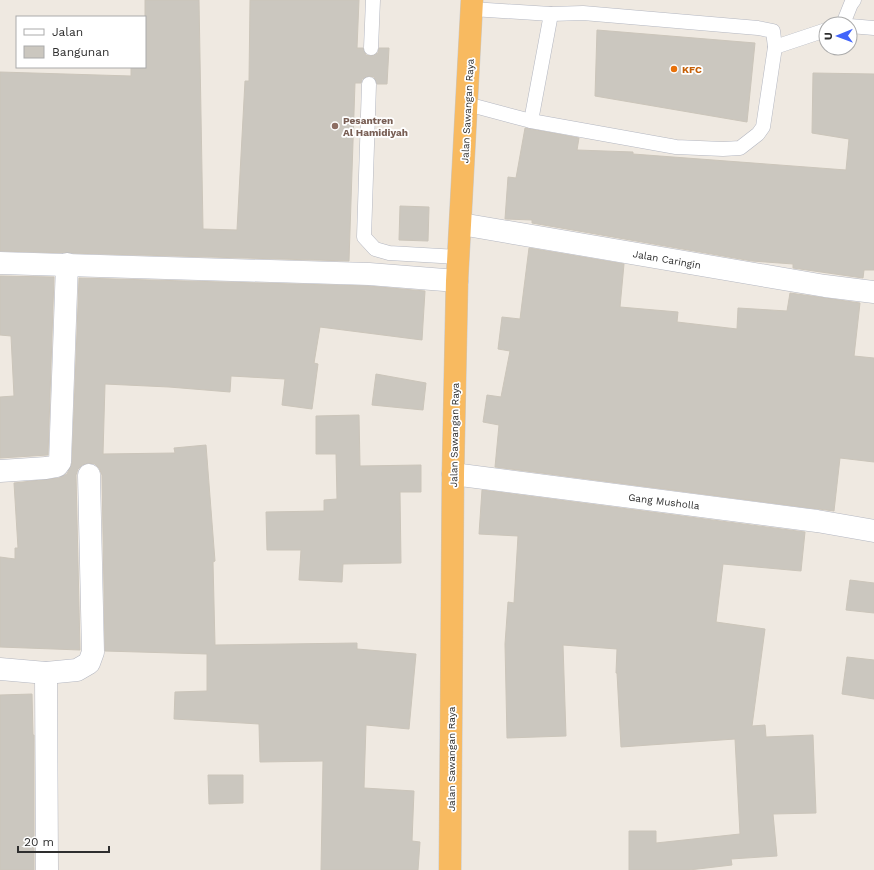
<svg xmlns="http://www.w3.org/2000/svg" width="874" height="870" font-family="'Work Sans',sans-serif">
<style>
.building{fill:#cbc7bf;stroke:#cbc5ba}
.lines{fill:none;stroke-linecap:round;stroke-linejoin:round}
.service-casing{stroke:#b4b7c1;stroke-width:15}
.minor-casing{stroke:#b4b7c1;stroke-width:23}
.trunk-casing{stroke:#c9c9c9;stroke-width:23}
.service{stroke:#fff;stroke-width:14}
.minor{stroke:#fff;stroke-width:22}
.trunk{stroke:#f8ba60;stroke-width:22}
.food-dot{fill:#e8710a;stroke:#fff;stroke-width:1.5}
.education-dot{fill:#8d6e63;stroke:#fff;stroke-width:1.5}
.labels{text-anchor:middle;stroke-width:3.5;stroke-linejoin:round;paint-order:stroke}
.food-label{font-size:10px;font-weight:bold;fill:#c56008;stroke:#fff;text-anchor:start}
.street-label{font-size:10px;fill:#2e2e2e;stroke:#fff}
.education-label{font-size:10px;font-weight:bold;fill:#785e54;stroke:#fff;text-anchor:start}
</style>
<rect width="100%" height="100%" fill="#efe9e1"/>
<g class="building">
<path d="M 145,0 L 199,0 L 203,229 L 237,230 L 245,81 L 249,81 L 250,0 L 359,0 L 357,48 L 363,48 L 366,55 L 371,56 L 378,53 L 379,48 L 389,48 L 387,84 L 377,84 L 374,77 L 369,76 L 362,79 L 361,83 L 355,83 L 349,261 L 0,251 L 0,72 L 131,76 L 131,67 L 145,67 Z"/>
<path d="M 597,30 L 755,43 L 747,122 L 595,96 Z"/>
<path d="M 813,73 L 874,74 L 874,270 L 864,270 L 863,278 L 793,268 L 793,264 L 752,261 L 532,223 L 532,220 L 505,219 L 508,177 L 516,178 L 525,128 L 579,138 L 577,150 L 633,152 L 633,154 L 846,170 L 849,139 L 812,133 Z"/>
<path d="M 400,206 L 429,207 L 428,241 L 399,240 Z"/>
<path d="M 529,248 L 624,264 L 620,307 L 678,312 L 677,322 L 737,329 L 738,308 L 787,311 L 790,293 L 860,303 L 854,356 L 874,358 L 874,462 L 840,458 L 834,511 L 495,467 L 499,425 L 483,422 L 487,395 L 501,397 L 510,351 L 498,349 L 502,317 L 520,319 Z"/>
<path d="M 0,276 L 54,277 L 48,455 L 0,458 L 0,397 L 14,396 L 11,336 L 0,335 Z"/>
<path d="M 79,278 L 368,286 L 425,291 L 422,340 L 320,327 L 314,363 L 318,364 L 312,409 L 282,405 L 285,379 L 231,376 L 230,392 L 169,387 L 105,384 L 103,454 L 175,453 L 174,448 L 206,445 L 215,561 L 213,562 L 215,645 L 357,643 L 357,649 L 416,654 L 409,729 L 366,725 L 364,788 L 414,791 L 412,841 L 420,842 L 418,870 L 321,870 L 323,761 L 260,762 L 259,724 L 174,719 L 175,692 L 207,691 L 207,654 L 105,651 L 102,475 L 99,468 L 95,464 L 88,463 L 82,465 L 78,469 L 76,475 L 80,650 L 0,647 L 0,557 L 15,559 L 15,548 L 18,548 L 14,483 L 59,478 L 67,474 L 72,463 Z"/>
<path d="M 376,374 L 426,383 L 423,410 L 372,405 Z"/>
<path d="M 359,415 L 360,466 L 421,465 L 421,492 L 400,492 L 401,563 L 343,564 L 342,582 L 299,580 L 301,550 L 267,550 L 266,512 L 324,511 L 324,500 L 337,499 L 336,454 L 316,454 L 316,416 Z"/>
<path d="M 482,490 L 805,532 L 801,571 L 723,564 L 716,622 L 765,629 L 752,726 L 765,725 L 766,737 L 813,735 L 816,813 L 773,814 L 777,856 L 731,859 L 732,865 L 689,870 L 629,870 L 629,831 L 656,831 L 656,843 L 740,834 L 735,739 L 621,747 L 617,673 L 616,673 L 617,649 L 563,645 L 566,736 L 507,738 L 505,644 L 508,602 L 514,603 L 518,536 L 479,534 Z"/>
<path d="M 850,580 L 874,583 L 874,613 L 846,610 Z"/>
<path d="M 847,657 L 874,660 L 874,699 L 842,694 Z"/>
<path d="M 32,694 L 33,735 L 34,735 L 34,870 L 0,870 L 0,695 Z"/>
<path d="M 208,775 L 243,775 L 243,803 L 209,804 Z"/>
</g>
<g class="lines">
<defs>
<g id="service">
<path d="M 843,24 L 851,4 L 854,0"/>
<path d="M 850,26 L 874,28"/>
<path d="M 775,47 L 826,30"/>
<path d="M 371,48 L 373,0"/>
<path d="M 369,84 L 364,237 L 375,249 L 389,253 L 458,257"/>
<path d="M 467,104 L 531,121 L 676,147 L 723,149 L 740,148 L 758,134 L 763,127 L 775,47 L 773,31 L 758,28 L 583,13 L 551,14 L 472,9"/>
<path d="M 531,121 L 551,14"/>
</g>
<g id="minor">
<path d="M 461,224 L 825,286 L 874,292"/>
<path d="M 0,263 L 369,274 L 457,281"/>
<path d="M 0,471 L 46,468 L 57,466 L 60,462 L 67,264"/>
<path d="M 453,474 L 817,521 L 874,531"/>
<path d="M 0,669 L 46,673 L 77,670 L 89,663 L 93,652 L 89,475"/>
<path d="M 46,673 L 47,870"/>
</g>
<path id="trunk" d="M 450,870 L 453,474 L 457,281 L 472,0"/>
</defs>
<use href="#service" class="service-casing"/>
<use href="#minor" class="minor-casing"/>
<use href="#trunk" class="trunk-casing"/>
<use href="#service" class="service"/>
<use href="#minor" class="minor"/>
<use href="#trunk" class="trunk"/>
</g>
<circle class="food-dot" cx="674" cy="69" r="4"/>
<circle class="education-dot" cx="335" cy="126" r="4"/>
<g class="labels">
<g class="food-label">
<text x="682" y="73">KFC</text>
</g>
<g class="street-label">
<text transform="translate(467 111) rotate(-87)" y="4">Jalan Sawangan Raya</text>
<text transform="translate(667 259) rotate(10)" y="4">Jalan Caringin</text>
<text transform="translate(454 435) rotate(-89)" y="4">Jalan Sawangan Raya</text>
<text transform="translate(664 501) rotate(7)" y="4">Gang Musholla</text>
<text transform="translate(451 759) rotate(-90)" y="4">Jalan Sawangan Raya</text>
</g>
<g class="education-label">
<text x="343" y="124">Pesantren<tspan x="343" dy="12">Al Hamidiyah</tspan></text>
</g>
</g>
<rect x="16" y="16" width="130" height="52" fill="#ffffff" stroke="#ababab"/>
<rect x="24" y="29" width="20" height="6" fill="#ffffff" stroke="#ababab"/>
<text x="52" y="36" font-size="12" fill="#2e2e2e">Jalan</text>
<rect x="24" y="46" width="20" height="12" fill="#cbc7bf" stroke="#ababab"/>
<text x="52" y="56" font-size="12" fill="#2e2e2e">Bangunan</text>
<g transform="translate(838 36) rotate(269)"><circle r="19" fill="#ffffff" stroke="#ababab"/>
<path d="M0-3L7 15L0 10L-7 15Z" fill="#4264fb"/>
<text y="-6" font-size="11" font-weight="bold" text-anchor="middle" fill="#2e2e2e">U</text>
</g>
<path d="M18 846v6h91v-6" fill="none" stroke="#2e2e2e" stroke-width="2"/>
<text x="24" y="846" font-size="12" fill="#2e2e2e" stroke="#ffffff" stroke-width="3" paint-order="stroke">20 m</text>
</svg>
